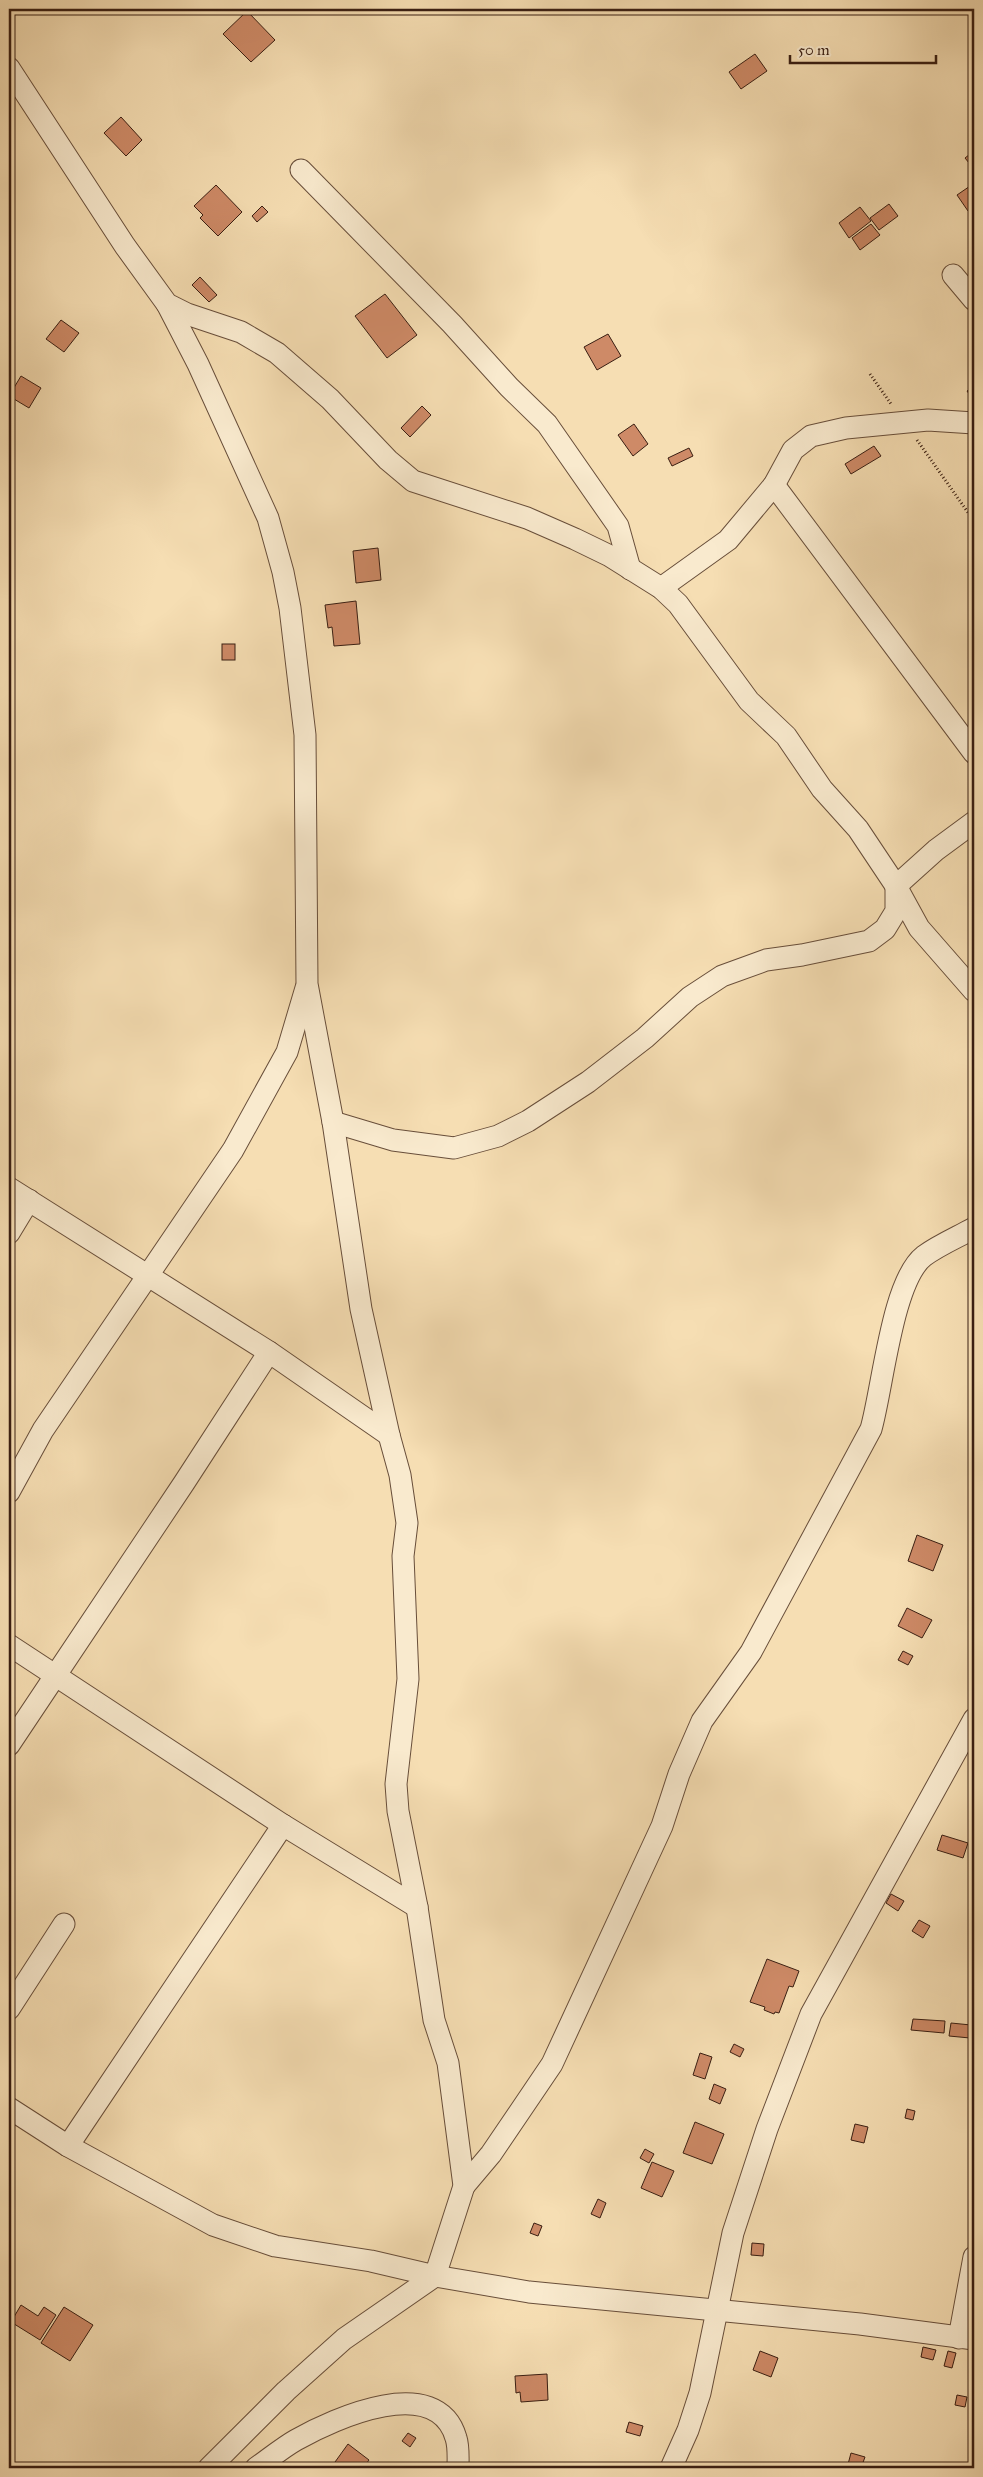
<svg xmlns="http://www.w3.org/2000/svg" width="983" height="2477" font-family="'IM FELL Great Primer',serif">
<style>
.building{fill:#ce8a67;stroke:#391e12}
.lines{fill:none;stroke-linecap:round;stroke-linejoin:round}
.minor-casing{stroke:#684e3a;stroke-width:23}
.path{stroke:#391e12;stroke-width:3;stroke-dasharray:1 2.5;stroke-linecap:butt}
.minor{stroke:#f9eace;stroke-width:21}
</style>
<rect width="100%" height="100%" fill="#f6deb3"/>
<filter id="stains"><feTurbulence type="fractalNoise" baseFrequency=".004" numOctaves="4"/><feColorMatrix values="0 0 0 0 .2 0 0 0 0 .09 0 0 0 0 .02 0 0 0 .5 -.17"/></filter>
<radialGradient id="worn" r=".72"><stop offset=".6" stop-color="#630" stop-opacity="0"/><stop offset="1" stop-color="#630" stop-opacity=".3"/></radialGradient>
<g class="building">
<path d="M 247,11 L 275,40 L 251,62 L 223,34 Z"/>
<path d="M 755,54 L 767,71 L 741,89 L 729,72 Z"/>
<path d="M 121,117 L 142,140 L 126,156 L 104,133 Z"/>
<path d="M 974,151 L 974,169 L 965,158 Z"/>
<path d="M 973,184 L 974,206 L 968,211 L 957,195 Z"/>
<path d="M 216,185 L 242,212 L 218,236 L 200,218 L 203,215 L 194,206 Z"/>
<path d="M 889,204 L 898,216 L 879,230 L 870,218 Z"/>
<path d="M 262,206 L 268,212 L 257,222 L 252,216 Z"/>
<path d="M 860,207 L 871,221 L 849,238 L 839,223 Z"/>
<path d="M 871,224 L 880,235 L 860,250 L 852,238 Z"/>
<path d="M 200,277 L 217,295 L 209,302 L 192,285 Z"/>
<path d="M 385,294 L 417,335 L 387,358 L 355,316 Z"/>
<path d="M 61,320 L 79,333 L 64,352 L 46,339 Z"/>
<path d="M 608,334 L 621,356 L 597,370 L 584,347 Z"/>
<path d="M 21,376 L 41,388 L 29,408 L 9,396 Z"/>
<path d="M 974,386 L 974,401 L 967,391 Z"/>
<path d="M 422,406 L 431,415 L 410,437 L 401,428 Z"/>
<path d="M 634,424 L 648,444 L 633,456 L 618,435 Z"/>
<path d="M 874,446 L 881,456 L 851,474 L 845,464 Z"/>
<path d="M 689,448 L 693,456 L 672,466 L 668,458 Z"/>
<path d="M 378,548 L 381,580 L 356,583 L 353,551 Z"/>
<path d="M 356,601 L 360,644 L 334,646 L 332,627 L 328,628 L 325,605 Z"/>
<rect x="222" y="644" width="13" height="16"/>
<path d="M 917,1535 L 943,1545 L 933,1571 L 908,1561 Z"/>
<path d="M 907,1608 L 932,1620 L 922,1638 L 898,1626 Z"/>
<path d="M 903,1651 L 913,1656 L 908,1665 L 898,1660 Z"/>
<path d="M 942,1835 L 968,1843 L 963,1858 L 937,1850 Z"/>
<path d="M 891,1894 L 904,1901 L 898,1911 L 886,1903 Z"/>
<path d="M 919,1920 L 930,1926 L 923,1938 L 912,1931 Z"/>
<path d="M 767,1959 L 799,1971 L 793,1987 L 789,1986 L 779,2013 L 775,2012 L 774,2014 L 764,2010 L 765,2007 L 750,2002 Z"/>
<path d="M 913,2019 L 945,2021 L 944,2033 L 911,2030 Z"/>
<path d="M 951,2023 L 971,2025 L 970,2038 L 949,2036 Z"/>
<path d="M 734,2044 L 744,2049 L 740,2057 L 730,2052 Z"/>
<path d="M 700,2053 L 712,2057 L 705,2079 L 693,2075 Z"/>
<path d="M 714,2084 L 726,2089 L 720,2104 L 709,2099 Z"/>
<path d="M 907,2109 L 915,2111 L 913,2120 L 905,2118 Z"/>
<path d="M 695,2122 L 724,2134 L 712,2164 L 683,2153 Z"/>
<path d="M 855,2124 L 868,2127 L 864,2143 L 851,2140 Z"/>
<path d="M 645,2149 L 654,2154 L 649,2163 L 640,2158 Z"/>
<path d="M 652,2162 L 674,2171 L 662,2197 L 641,2188 Z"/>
<path d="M 598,2199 L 606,2203 L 600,2218 L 591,2214 Z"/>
<path d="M 534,2223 L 542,2226 L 538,2236 L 530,2233 Z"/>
<path d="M 752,2243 L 764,2244 L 763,2256 L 751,2255 Z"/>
<path d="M 21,2305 L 38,2316 L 44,2307 L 56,2315 L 40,2340 L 11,2322 Z"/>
<path d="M 64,2307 L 93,2325 L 70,2361 L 41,2343 Z"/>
<path d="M 923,2347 L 936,2350 L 933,2360 L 921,2357 Z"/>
<path d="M 760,2351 L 778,2358 L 771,2377 L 753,2370 Z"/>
<path d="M 948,2351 L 956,2353 L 952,2368 L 944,2366 Z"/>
<path d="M 547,2374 L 548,2400 L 521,2402 L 520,2392 L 516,2393 L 515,2376 Z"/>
<path d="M 957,2395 L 967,2397 L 965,2407 L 955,2405 Z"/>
<path d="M 629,2422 L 643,2426 L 640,2436 L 626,2432 Z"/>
<path d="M 408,2433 L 416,2438 L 410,2447 L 402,2441 Z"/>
<path d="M 348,2444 L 369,2460 L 363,2468 L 343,2468 L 335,2462 Z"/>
<path d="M 851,2453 L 865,2457 L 861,2468 L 847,2468 Z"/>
</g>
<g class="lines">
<defs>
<g id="minor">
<path d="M 9,68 L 125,246 L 167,304 L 187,314 L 241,332 L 277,353 L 330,399 L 388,460 L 413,481 L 527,518 L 575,539 L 610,556 L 661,588 L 678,604 L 749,701 L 786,736 L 822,789 L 858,829 L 896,886 L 919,928 L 974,991"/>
<path d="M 301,170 L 452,324 L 509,387 L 547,424 L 618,526 L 630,569"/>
<path d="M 953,275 L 974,300"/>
<path d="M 167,304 L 198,364 L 268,518 L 283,572 L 290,608 L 305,735 L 307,984 L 333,1122 L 361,1309 L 389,1435 L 400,1475 L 407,1523 L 403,1556 L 408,1679 L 396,1784 L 398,1811 L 417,1907 L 434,2020 L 448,2063 L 464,2186 L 435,2276 L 344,2339 L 286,2391 L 209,2468"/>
<path d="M 774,485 L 974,753"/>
<path d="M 661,588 L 728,540 L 774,485 L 793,450 L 811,436 L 846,428 L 928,420 L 974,423"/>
<path d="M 333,1122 L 393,1140 L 454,1148 L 498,1136 L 528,1121 L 588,1082 L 645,1038 L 690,997 L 722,976 L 766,960 L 802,955 L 869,941 L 885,929 L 896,911 L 896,886 L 936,850 L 974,822"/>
<path d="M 9,1188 L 269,1352 L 389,1435"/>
<path d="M 9,1233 L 29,1200"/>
<path d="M 9,1492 L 43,1430 L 233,1150 L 287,1052 L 306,988"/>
<path d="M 9,1645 L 283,1825 L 417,1907"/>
<path d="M 9,1745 L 184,1483 L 269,1352"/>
<path d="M 9,2009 L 64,1924"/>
<path d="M 9,2108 L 68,2146 L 213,2225 L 275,2246 L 371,2261 L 435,2276 L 529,2292 L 860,2324 L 974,2339"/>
<path d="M 68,2146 L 283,1825"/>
<path d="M 464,2186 L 491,2154 L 552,2064 L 662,1826 L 679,1774 L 702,1721 L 751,1652 L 871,1429 C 883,1387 892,1281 924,1256 C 939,1245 958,1237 974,1228"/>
<path d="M 959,2338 L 974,2257"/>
<path d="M 256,2468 C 269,2459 282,2448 296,2440 C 335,2418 437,2372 456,2438 C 459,2447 458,2459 458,2468"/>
<path d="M 671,2468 L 688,2430 L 700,2393 L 733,2233 L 767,2129 L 811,2014 L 974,1719"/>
</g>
</defs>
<use href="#minor" class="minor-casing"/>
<g class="path">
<path d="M 870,374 L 891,404"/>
<path d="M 917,440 L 974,521"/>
</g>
<use href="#minor" class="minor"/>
</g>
<rect width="983" height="2477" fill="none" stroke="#f6deb3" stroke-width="30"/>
<rect x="10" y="10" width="963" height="2457" fill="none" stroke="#391e12" stroke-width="2.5"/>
<rect x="15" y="15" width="953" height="2447" fill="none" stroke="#391e12"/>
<path d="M790 55v8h146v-8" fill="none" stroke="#391e12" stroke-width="2.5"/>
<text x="798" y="55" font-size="15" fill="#391e12" stroke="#f9eace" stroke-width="4" paint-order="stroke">50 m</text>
<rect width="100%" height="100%" filter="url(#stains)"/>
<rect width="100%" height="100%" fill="url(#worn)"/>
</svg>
